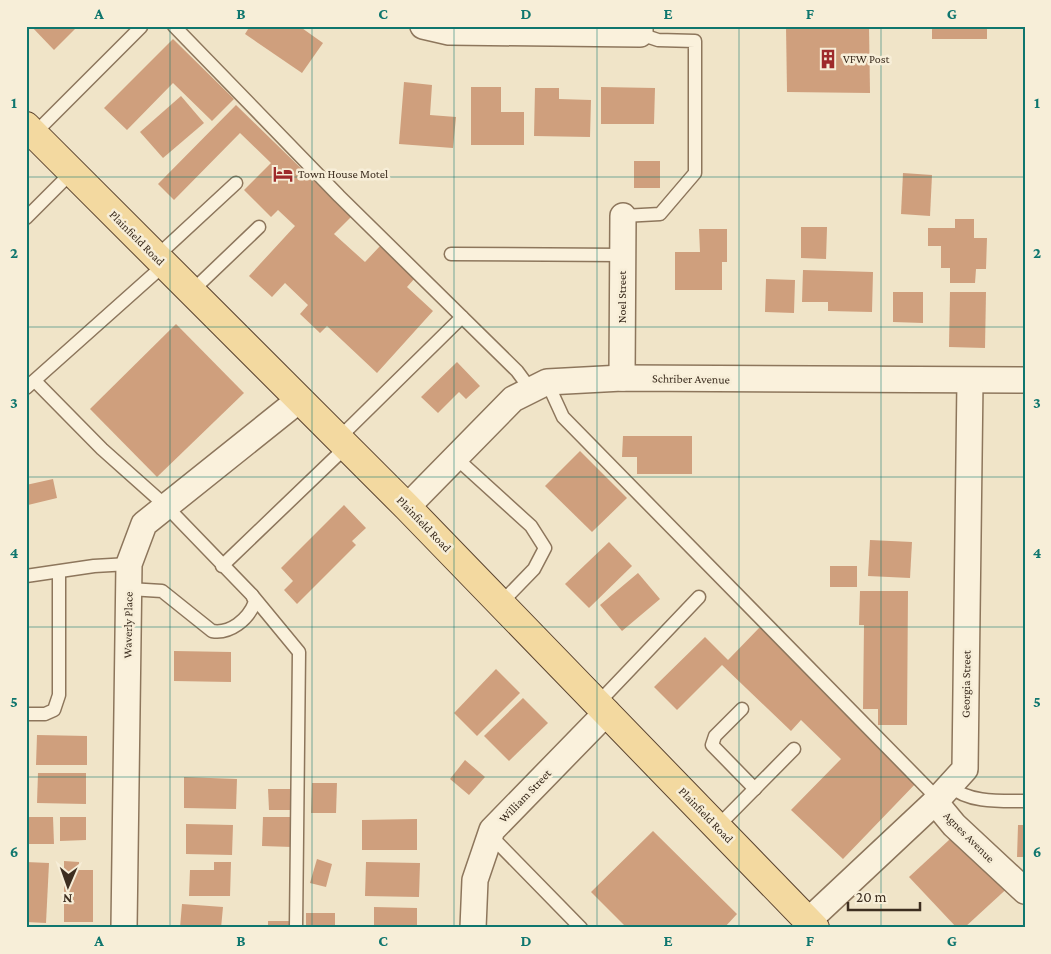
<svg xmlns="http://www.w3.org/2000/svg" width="1051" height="954" font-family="'Crimson Pro',serif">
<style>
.building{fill:#cf9f7d}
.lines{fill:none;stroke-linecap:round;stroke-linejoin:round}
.lane-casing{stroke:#8d765c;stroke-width:15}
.street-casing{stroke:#8d765c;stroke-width:28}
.primary-casing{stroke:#5b4430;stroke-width:30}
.lane{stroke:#faf1dc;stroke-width:12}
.street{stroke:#faf1dc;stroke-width:25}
.primary{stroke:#f3d9a0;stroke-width:28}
.grid{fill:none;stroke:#0f766e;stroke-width:1;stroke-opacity:0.55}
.labels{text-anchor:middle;stroke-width:5;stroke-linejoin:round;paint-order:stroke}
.poi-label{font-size:12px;fill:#3d2e20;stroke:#f7eed8;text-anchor:start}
.street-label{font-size:12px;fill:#3d2e20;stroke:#f7eed8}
.neatline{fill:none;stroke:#0f766e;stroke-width:2}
.grid-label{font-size:16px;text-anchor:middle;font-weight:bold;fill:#0f766e}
</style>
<rect width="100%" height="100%" fill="#f0e4c8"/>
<g class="building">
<path d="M 31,26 L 78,26 L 54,50 Z"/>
<path d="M 250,26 L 299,26 L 323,43 L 302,73 L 245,34 Z"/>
<path d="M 786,26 L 869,26 L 870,93 L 787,92 Z"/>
<rect x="932" y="26" width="55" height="13"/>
<path d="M 173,39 L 234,99 L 212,121 L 173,83 L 127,130 L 104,108 Z"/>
<path d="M 404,82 L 432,85 L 430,115 L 456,117 L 453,148 L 399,144 Z"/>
<path d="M 471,87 L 501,87 L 501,112 L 524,112 L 524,145 L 471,145 Z"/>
<path d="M 601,87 L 655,88 L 654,124 L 601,124 Z"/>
<path d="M 535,88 L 559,88 L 559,99 L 591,100 L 590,137 L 534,136 Z"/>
<path d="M 181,96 L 204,123 L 163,158 L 140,132 Z"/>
<path d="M 236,105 L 351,217 L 334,234 L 365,262 L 380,246 L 415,278 L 407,287 L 433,311 L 377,373 L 327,326 L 320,333 L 300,314 L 308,305 L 285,283 L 272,297 L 249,276 L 295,226 L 278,210 L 271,217 L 244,190 L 271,163 L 240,133 L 174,200 L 158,184 Z"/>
<rect x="634" y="161" width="26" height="27"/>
<path d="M 903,173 L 932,175 L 930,216 L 901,214 Z"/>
<path d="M 955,219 L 974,219 L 974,238 L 987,238 L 986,269 L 976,269 L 975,283 L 950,283 L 950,268 L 941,268 L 941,246 L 928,246 L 928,228 L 955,228 Z"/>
<path d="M 801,227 L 827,227 L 826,259 L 801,258 Z"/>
<path d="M 699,229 L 727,229 L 727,262 L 722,262 L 722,290 L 675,290 L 675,252 L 700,252 Z"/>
<path d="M 803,270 L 873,272 L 872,312 L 828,311 L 828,302 L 802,302 Z"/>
<path d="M 766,279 L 795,280 L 794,313 L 765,312 Z"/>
<path d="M 893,292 L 923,292 L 923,323 L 893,322 Z"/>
<path d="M 950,292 L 986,292 L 985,348 L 949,347 Z"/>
<path d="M 176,324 L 244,393 L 157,477 L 90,409 Z"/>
<path d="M 457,362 L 480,386 L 466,399 L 459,392 L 438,413 L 421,397 Z"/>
<path d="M 623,436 L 692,436 L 692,474 L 637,474 L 637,457 L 622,457 Z"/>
<path d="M 580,451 L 627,498 L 592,532 L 545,486 Z"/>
<path d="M 53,479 L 57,498 L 28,505 L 29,510 L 26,511 L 26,485 Z"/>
<path d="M 344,505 L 366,528 L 352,541 L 356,545 L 297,604 L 284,590 L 293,581 L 281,568 Z"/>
<path d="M 870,540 L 912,542 L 910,578 L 868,576 Z"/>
<path d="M 609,542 L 632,566 L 589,608 L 565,584 Z"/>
<rect x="830" y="566" width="27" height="21"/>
<path d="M 638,573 L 660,599 L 622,631 L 600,605 Z"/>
<path d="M 860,591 L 908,591 L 907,725 L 878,725 L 878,709 L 863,709 L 864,625 L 859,625 Z"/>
<path d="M 760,627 L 920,779 L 843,859 L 791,810 L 841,759 L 801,720 L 791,731 L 722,665 L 677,710 L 654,687 L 705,637 L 728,660 Z"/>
<path d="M 174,651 L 231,652 L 231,682 L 174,681 Z"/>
<path d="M 496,669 L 520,693 L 477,736 L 454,713 Z"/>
<path d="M 523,698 L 548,723 L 509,761 L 484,736 Z"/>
<path d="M 37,735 L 87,736 L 87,765 L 36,765 Z"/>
<path d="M 465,760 L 485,777 L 469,795 L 450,779 Z"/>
<path d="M 38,773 L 86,773 L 86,804 L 37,803 Z"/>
<path d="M 184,777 L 237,779 L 236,809 L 184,808 Z"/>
<path d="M 312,783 L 337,783 L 336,813 L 311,813 Z"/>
<path d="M 268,789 L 293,789 L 293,810 L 269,810 Z"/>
<path d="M 28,817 L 53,817 L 54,844 L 29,844 Z"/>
<path d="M 60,817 L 86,817 L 86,840 L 60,841 Z"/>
<path d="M 263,817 L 292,817 L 292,847 L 262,846 Z"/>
<path d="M 417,819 L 417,850 L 362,850 L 362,820 Z"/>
<path d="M 186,824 L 233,825 L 232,855 L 186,854 Z"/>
<path d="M 1018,825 L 1025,825 L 1025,857 L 1017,857 Z"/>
<path d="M 962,828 L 1013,883 L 964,928 L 957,928 L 909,877 Z"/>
<path d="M 653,831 L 737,914 L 724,928 L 624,928 L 625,926 L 591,892 Z"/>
<path d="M 317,859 L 332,864 L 326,887 L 310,883 Z"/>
<path d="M 64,861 L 79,862 L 79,870 L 93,870 L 93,922 L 64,922 Z"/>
<path d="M 26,862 L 49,863 L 46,923 L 26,922 Z"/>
<path d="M 214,862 L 231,862 L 230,896 L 189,896 L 190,870 L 214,870 Z"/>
<path d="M 366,862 L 420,863 L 419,897 L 365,896 Z"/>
<path d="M 182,904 L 223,907 L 221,928 L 180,928 Z"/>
<path d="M 374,907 L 417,908 L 417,928 L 374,928 Z"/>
<rect x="306" y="913" width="29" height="15"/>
<path d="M 268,921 L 293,921 L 292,928 L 268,928 Z"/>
</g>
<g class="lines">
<defs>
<g id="lane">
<path d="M 174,26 L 339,196 L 517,371 L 531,390"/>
<path d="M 34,134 L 141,27"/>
<path d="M 623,216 L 660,214 L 695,173 L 695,41 L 658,40 L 640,34"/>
<path d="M 26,218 L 72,172"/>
<path d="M 451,254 L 623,255"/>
<path d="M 156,257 L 236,183"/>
<path d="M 191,292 L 259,227"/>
<path d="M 35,381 L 102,449 L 166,506 L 252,595 L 255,602 C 248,620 230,634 212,631 L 162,591 L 129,589"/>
<path d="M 547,382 L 563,417 L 938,799"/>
<path d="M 26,388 L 164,265"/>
<path d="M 338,439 L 462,317"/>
<path d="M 455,457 L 531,526 L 545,548 L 534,569 L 501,603"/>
<path d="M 222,566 L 346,447"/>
<path d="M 26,576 L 94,566 L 129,564"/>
<path d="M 252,595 L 299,652 L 296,928"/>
<path d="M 598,703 L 699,597"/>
<path d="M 742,709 L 715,736 L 712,745 L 755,789"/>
<path d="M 26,714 L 45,714 L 54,710 L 59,695 L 59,572"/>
<path d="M 950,786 C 968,803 1001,801 1025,801"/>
<path d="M 717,827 L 794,749"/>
<path d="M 490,835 L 581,928"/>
</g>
<g id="street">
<path d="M 423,26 L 449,32 L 640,34 L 640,26"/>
<path d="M 622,378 L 623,216"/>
<path d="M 407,507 L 513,399 L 547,382 L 622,378 L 1025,380"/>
<path d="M 935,802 L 954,825 L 1025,891"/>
<path d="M 808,921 L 935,802 L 965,769 L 970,381"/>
<path d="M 124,928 L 129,564 L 144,524 L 299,400"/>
<path d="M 473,928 L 475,880 L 492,830 L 607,712"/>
</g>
<path id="primary" d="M 26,126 L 407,507 L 815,928"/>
</defs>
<use href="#lane" class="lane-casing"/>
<use href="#street" class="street-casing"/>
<use href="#primary" class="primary-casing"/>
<use href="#lane" class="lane"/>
<use href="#street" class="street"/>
<use href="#primary" class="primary"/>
</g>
<path class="grid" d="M 170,26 L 170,928M 312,26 L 312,928M 454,26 L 454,928M 597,26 L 597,928M 739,26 L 739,928M 881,26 L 881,928M 26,177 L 1025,177M 26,327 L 1025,327M 26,477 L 1025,477M 26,627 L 1025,627M 26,777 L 1025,777"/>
<defs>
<symbol id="building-bare" viewBox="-9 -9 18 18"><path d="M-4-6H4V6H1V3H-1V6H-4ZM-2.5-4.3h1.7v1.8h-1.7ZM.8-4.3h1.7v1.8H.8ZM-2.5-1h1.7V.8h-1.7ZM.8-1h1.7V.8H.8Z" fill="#9e2a2b" stroke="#f7eed8" stroke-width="2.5" paint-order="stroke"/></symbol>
<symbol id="hotel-bare" viewBox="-9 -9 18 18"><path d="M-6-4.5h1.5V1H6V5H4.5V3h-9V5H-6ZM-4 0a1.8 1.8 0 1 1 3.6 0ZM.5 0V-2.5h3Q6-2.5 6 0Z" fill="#9e2a2b" stroke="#f7eed8" stroke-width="2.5" paint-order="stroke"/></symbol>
</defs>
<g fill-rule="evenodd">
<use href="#building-bare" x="814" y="45" width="28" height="28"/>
<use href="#hotel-bare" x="269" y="160" width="28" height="28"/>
</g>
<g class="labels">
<g class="poi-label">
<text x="843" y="63">VFW Post</text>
<text x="298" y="178">Town House Motel</text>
</g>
<g class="street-label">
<text transform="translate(137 238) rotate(45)" y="4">Plainfield Road</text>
<text transform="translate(622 297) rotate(-90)" y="4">Noel Street</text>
<text transform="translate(691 379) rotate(1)" y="4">Schriber Avenue</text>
<text transform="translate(424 524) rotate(46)" y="4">Plainfield Road</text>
<text transform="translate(128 625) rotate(-89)" y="4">Waverly Place</text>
<text transform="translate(966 684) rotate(-89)" y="4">Georgia Street</text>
<text transform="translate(525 796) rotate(-46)" y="4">William Street</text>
<text transform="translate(706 815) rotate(46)" y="4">Plainfield Road</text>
<text transform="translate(969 837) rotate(45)" y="4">Agnes Avenue</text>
</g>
</g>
<rect width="1051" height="954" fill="none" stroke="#f7eed8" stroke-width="55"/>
<g transform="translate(68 886) rotate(182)" stroke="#f7eed8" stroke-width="4" paint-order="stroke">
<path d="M0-4L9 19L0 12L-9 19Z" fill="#3d2e20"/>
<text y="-8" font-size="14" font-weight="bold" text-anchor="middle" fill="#3d2e20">N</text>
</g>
<path d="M848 902v8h72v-8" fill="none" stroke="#3d2e20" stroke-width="2.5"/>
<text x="856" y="902" font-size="15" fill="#3d2e20" stroke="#f7eed8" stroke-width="4" paint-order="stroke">20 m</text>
<rect x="28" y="28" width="996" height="898" class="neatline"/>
<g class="grid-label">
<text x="99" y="19">A</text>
<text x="241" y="19">B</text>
<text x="383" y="19">C</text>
<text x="526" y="19">D</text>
<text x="668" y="19">E</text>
<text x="810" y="19">F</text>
<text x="952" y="19">G</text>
<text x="14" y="108">1</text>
<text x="1037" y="108">1</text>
<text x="14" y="258">2</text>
<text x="1037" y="258">2</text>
<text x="14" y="408">3</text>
<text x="1037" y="408">3</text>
<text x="14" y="558">4</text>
<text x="1037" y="558">4</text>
<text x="14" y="707">5</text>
<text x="1037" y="707">5</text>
<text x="14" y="857">6</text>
<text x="1037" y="857">6</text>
<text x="99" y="946">A</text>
<text x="241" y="946">B</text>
<text x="383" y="946">C</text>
<text x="526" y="946">D</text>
<text x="668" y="946">E</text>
<text x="810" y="946">F</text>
<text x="952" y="946">G</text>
</g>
</svg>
